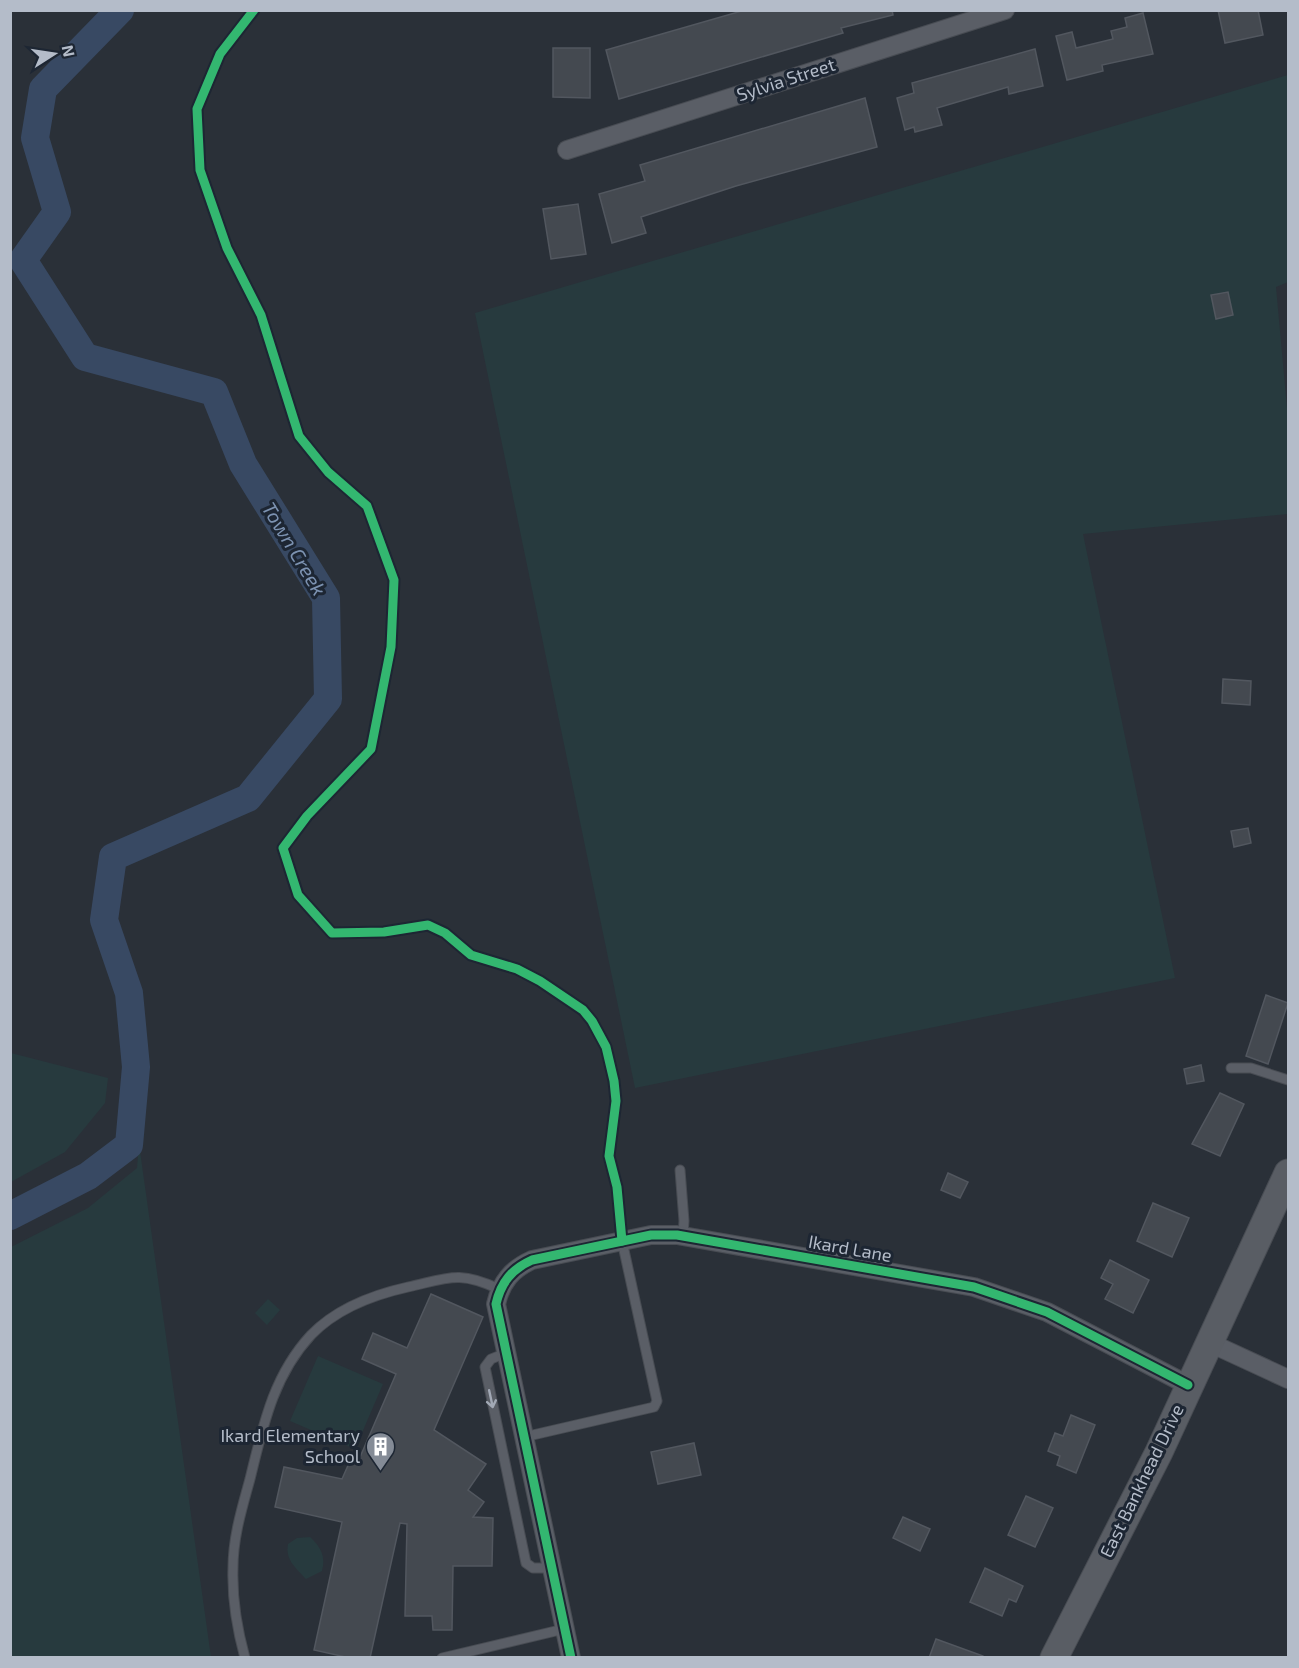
<svg xmlns="http://www.w3.org/2000/svg" width="1299" height="1668" font-family="'Exo 2',sans-serif">
<style>
.green{fill:#273a3e}
.lines{fill:none;stroke-linecap:round;stroke-linejoin:round}
.river{stroke:#384963;stroke-width:28}
.building{fill:#444950;stroke:#52575f;stroke-width:1.5}
.lane-casing{stroke:#484c53;stroke-width:11}
.street-casing{stroke:#484c53;stroke-width:20}
.secondary-casing{stroke:#484c53;stroke-width:29}
.lane{stroke:#5a5e66;stroke-width:9}
.street{stroke:#5a5e66;stroke-width:18}
.secondary{stroke:#595d64;stroke-width:27}
.cycleway-casing{stroke:#1d2633;stroke-width:13}
.cycleway{stroke:#33b770;stroke-width:9}
.oneway{stroke:#a2a9b5}
.labels{text-anchor:middle;stroke-width:6;stroke-linejoin:round;paint-order:stroke}
.street-label{font-size:18px;fill:#b4bcc9;stroke:#1d2633}
.poi-label{font-size:18px;fill:#b4bcc9;stroke:#1d2633;text-anchor:end}
.water-label{font-size:20px;font-style:italic;fill:#7c92b1;stroke:#1d2633}
</style>
<rect width="100%" height="100%" fill="#2a3038"/>
<g class="green">
<path d="M 1288,75 L 1288,282 L 1276,287 L 1288,419 L 1288,514 L 1083,534 L 1175,978 L 635,1088 L 475,313 Z"/>
<path d="M 11,1053 L 108,1078 L 105,1103 L 65,1152 L 11,1182 Z"/>
<path d="M 139,1144 L 211,1657 L 11,1657 L 11,1247 L 88,1208 L 137,1168 Z"/>
<path d="M 268,1299 L 280,1310 L 267,1325 L 255,1313 Z"/>
<path d="M 318,1356 L 383,1384 L 355,1449 L 290,1421 Z"/>
<path d="M 310,1537 C 321,1547 326,1557 322,1571 L 306,1579 C 296,1568 285,1560 288,1544 L 297,1538 Z"/>
</g>
<g class="lines">
<path class="river" d="M 10,1216 L 88,1176 L 129,1145 L 136,1067 L 129,993 L 104,920 L 113,857 L 248,798 L 328,699 L 326,598 L 243,464 L 214,392 L 85,357 L 23,260 L 57,212 L 35,138 L 43,89 L 120,10"/>
</g>
<g class="building">
<path d="M 745,10 L 892,10 L 893,15 L 841,28 L 843,33 L 619,99 L 606,50 Z"/>
<path d="M 1218,10 L 1258,10 L 1263,35 L 1225,43 Z"/>
<path d="M 1143,13 L 1153,54 L 1102,65 L 1103,71 L 1067,80 L 1056,36 L 1072,32 L 1076,48 L 1113,39 L 1111,31 L 1127,27 L 1125,18 Z"/>
<path d="M 553,48 L 590,48 L 590,98 L 553,97 Z"/>
<path d="M 1035,49 L 1043,86 L 1009,94 L 1008,87 L 937,108 L 942,125 L 915,132 L 914,127 L 905,130 L 897,98 L 914,93 L 912,83 Z"/>
<path d="M 865,98 L 877,147 L 736,186 L 641,217 L 646,233 L 612,243 L 599,194 L 645,181 L 640,165 Z"/>
<path d="M 578,204 L 586,254 L 551,259 L 543,209 Z"/>
<path d="M 1228,292 L 1233,315 L 1216,319 L 1211,295 Z"/>
<path d="M 1223,679 L 1251,681 L 1250,705 L 1222,703 Z"/>
<path d="M 1248,828 L 1251,843 L 1234,847 L 1231,831 Z"/>
<path d="M 1266,995 L 1288,1003 L 1268,1064 L 1246,1056 Z"/>
<path d="M 1201,1065 L 1204,1081 L 1187,1084 L 1184,1069 Z"/>
<path d="M 1220,1093 L 1244,1104 L 1220,1156 L 1192,1144 Z"/>
<path d="M 948,1173 L 968,1182 L 960,1198 L 941,1190 Z"/>
<path d="M 1153,1203 L 1189,1218 L 1172,1257 L 1137,1241 Z"/>
<path d="M 1110,1260 L 1149,1280 L 1133,1313 L 1105,1299 L 1113,1284 L 1101,1278 Z"/>
<path d="M 431,1294 L 483,1317 L 434,1430 L 486,1464 L 468,1490 L 484,1502 L 473,1517 L 493,1518 L 492,1566 L 453,1566 L 452,1630 L 433,1630 L 432,1616 L 405,1616 L 407,1524 L 400,1523 L 370,1658 L 350,1658 L 314,1650 L 342,1522 L 275,1507 L 284,1467 L 342,1479 L 350,1461 L 357,1464 L 396,1374 L 362,1359 L 373,1333 L 407,1348 Z"/>
<path d="M 1071,1415 L 1095,1425 L 1076,1473 L 1057,1465 L 1060,1456 L 1048,1451 L 1055,1433 L 1063,1436 Z"/>
<path d="M 694,1443 L 701,1475 L 658,1484 L 651,1452 Z"/>
<path d="M 1026,1496 L 1053,1508 L 1035,1547 L 1008,1535 Z"/>
<path d="M 903,1517 L 930,1529 L 920,1551 L 893,1538 Z"/>
<path d="M 985,1568 L 1023,1586 L 1016,1602 L 1009,1599 L 1002,1616 L 970,1602 Z"/>
<path d="M 936,1639 L 983,1656 L 983,1658 L 929,1658 Z"/>
</g>
<g class="lines">
<defs>
<g id="lane">
<path d="M 1231,1068 L 1251,1068 L 1288,1080"/>
<path d="M 680,1170 L 684,1221 L 683,1236"/>
<path d="M 506,1353 L 491,1359 L 485,1367 L 526,1563 L 533,1568 L 552,1568"/>
<path d="M 524,1437 L 654,1407 L 657,1401 L 622,1241"/>
<path d="M 245,1658 C 237,1629 232,1598 233,1568 C 233,1537 242,1508 250,1479 C 263,1426 273,1376 311,1335 C 337,1308 372,1295 408,1287 C 448,1278 459,1270 499,1289"/>
<path d="M 442,1658 L 564,1629"/>
</g>
<g id="street">
<path d="M 567,150 L 1005,10"/>
<path d="M 1208,1342 L 1288,1379"/>
<path d="M 571,1658 L 496,1304 C 501,1282 512,1269 532,1260 L 651,1235 L 677,1235 L 974,1287 L 1047,1312 L 1188,1385"/>
</g>
<path id="secondary" d="M 1054,1658 L 1159,1452 L 1288,1173"/>
</defs>
<use href="#lane" class="lane-casing"/>
<use href="#street" class="street-casing"/>
<use href="#secondary" class="secondary-casing"/>
<use href="#lane" class="lane"/>
<use href="#street" class="street"/>
<use href="#secondary" class="secondary"/>
<defs>
<g id="cycleway">
<path d="M 254,10 L 220,54 L 197,109 L 200,170 L 227,248 L 261,315 L 299,436 L 328,472 L 367,506 L 394,580 L 391,647 L 371,749 L 307,816 L 283,848 L 298,895 L 332,933 L 384,932 L 428,925 L 445,933 L 471,955 L 517,969 L 540,981 L 583,1010 L 592,1021 L 606,1047 L 614,1081 L 616,1101 L 609,1156 L 617,1187 L 622,1241"/>
<path d="M 571,1658 L 496,1304 C 501,1282 512,1269 532,1260 L 651,1235 L 677,1235 L 974,1287 L 1047,1312 L 1188,1385"/>
</g>
</defs>
<use href="#cycleway" class="cycleway-casing"/>
<use href="#cycleway" class="cycleway"/>
</g>
<defs><path id="oneway-shaft" d="M-6 0H5M1.5-3L5.5 0L1.5 3" fill="none" stroke-width="1.6" stroke-linecap="round" stroke-linejoin="round" transform="scale(1.5)"/></defs>
<use class="oneway" href="#oneway-shaft" transform="translate(491 1399) rotate(78)"/>
<defs>
<symbol id="building-pin" viewBox="-11 -11 22 30"><path d="M0 17L-7.5 6A9.5 9.5 0 1 1 7.5 6Z" fill="#848b96" stroke="#1d2633"/><path d="M-4-6H4V6H1V3H-1V6H-4ZM-2.5-4.3h1.7v1.8h-1.7ZM.8-4.3h1.7v1.8H.8ZM-2.5-1h1.7V.8h-1.7ZM.8-1h1.7V.8H.8Z" fill="#fff"/></symbol>
</defs>
<g fill-rule="evenodd">
<use href="#building-pin" x="364" y="1430" width="33" height="45"/>
</g>
<g class="labels">
<g class="street-label">
<text transform="translate(786 80) rotate(-18)" y="6">Sylvia Street</text>
<text transform="translate(850 1249) rotate(10)" y="6">Ikard Lane</text>
<text transform="translate(1142 1481) rotate(-64)" y="6">East Bankhead Drive</text>
</g>
<g class="poi-label">
<text x="360" y="1442">Ikard Elementary<tspan x="360" dy="21">School</tspan></text>
</g>
<g class="water-label">
<text transform="translate(294 549) rotate(59)" y="7">Town Creek</text>
</g>
</g>
<rect width="1299" height="1668" fill="none" stroke="#b4bcc9" stroke-width="24"/>
<g transform="translate(54 54) rotate(78)" stroke="#1d2633" stroke-width="4.5" paint-order="stroke">
<path d="M0-4.5L10 22L0 15L-10 22Z" fill="#b4bcc9"/>
<text y="-9" font-size="16" font-weight="bold" text-anchor="middle" fill="#b4bcc9">N</text>
</g>
</svg>
